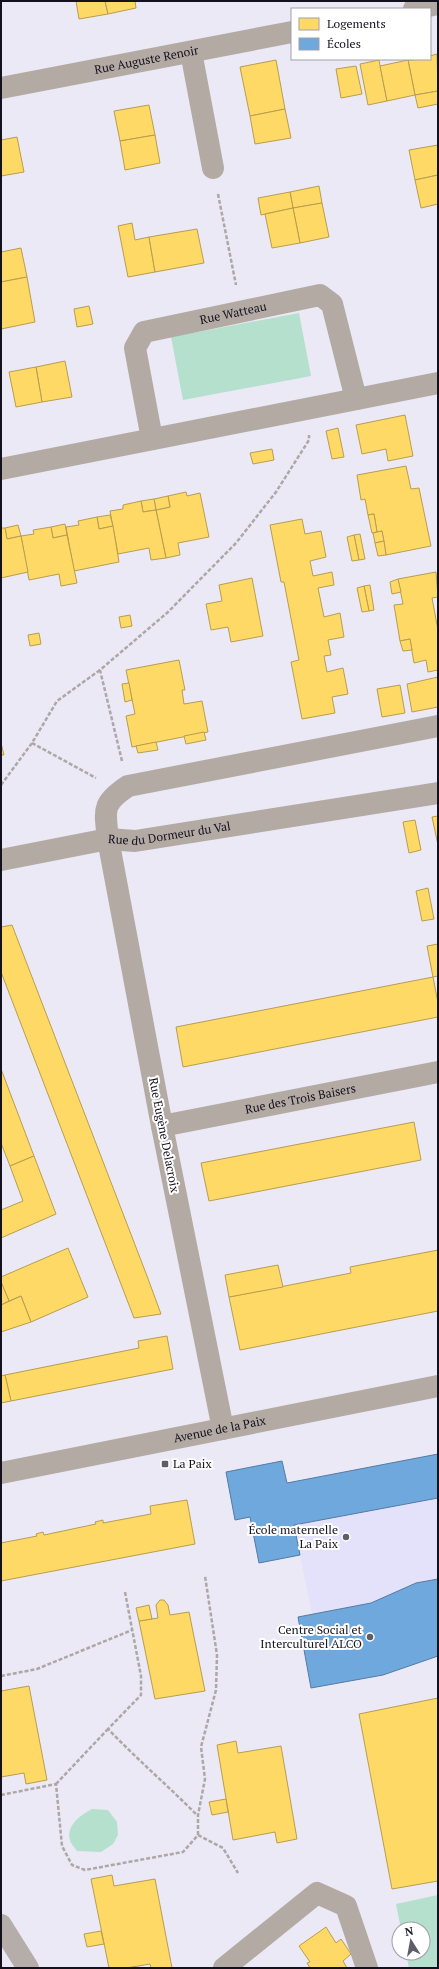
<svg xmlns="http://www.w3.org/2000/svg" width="439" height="1969" font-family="'PT Serif',serif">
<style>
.built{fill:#e4e1fa}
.green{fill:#b5e0cd}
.homes{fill:#ffd966;stroke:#b89d50}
.schools{fill:#6fa8dc;stroke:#547ba3}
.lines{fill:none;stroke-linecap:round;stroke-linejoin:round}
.path{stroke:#ada7a6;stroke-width:2.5;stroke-dasharray:4 2;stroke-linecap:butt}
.minor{stroke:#b3aaa4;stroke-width:22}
.major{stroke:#b4ada9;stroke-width:22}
.poi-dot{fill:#5f5d69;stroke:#fff;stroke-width:1.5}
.labels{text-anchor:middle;stroke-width:4;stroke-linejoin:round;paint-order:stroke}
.street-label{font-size:12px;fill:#14111e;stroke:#fff}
.poi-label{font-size:12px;fill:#14111e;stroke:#fff;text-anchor:end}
</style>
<rect width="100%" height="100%" fill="#eae9f5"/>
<path class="built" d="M 438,1454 L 438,1579 L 416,1583 L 371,1603 L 312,1614 L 300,1555 L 250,1518 L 235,1520 L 226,1472 L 282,1461 L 287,1483 Z"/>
<g class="green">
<path d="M 299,313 L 311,376 L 183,400 L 171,337 Z"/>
<path d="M 92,1809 L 108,1810 L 117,1822 L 118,1835 L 113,1844 L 101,1852 L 77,1851 C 75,1848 71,1844 70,1840 C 66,1825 81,1815 92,1809 Z"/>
<path d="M 438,1895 L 438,1968 L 409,1968 L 406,1953 L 423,1953 L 423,1929 L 401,1929 L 396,1904 Z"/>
</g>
<g class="homes">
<path d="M 76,1 L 105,1 L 108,14 L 79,19 Z"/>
<path d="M 105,1 L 135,1 L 136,8 L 108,14 Z"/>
<path d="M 437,54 L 438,91 L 415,95 L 408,60 L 430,59 L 430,56 Z"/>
<path d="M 276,60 L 285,109 L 250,116 L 240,67 Z"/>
<path d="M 379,60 L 387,101 L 368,105 L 360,64 Z"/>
<path d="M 408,60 L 415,95 L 387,101 L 380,66 Z"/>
<path d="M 356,66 L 362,94 L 341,98 L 336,69 Z"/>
<path d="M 438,91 L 438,104 L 418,108 L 415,95 Z"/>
<path d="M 149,105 L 155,135 L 120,141 L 114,111 Z"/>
<path d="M 285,109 L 291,138 L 255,144 L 250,116 Z"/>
<path d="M 155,135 L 160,163 L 125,170 L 120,141 Z"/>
<path d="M 17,137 L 24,172 L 1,176 L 1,140 Z"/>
<path d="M 438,145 L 438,175 L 415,180 L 409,150 Z"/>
<path d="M 438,175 L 438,204 L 421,208 L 415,180 Z"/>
<path d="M 319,186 L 322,203 L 293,208 L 290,192 Z"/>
<path d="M 290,192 L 293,208 L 261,215 L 258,198 Z"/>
<path d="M 322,203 L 329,237 L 300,243 L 293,208 Z"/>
<path d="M 293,208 L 300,243 L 272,248 L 265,214 Z"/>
<path d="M 132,223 L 135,240 L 149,237 L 155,272 L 128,277 L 118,226 Z"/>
<path d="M 197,229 L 204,263 L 155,272 L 149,237 Z"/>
<path d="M 21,248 L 27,277 L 1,282 L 1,252 Z"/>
<path d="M 27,277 L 35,322 L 1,329 L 1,282 Z"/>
<path d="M 89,306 L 93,324 L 77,327 L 74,309 Z"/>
<path d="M 65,361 L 72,397 L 42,402 L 36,367 Z"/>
<path d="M 36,367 L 42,402 L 16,407 L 9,372 Z"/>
<path d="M 405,415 L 413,456 L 388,461 L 386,449 L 362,454 L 356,425 Z"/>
<path d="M 338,428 L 344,457 L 332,459 L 326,431 Z"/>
<path d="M 272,449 L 274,460 L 253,464 L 250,453 Z"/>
<path d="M 406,466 L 411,489 L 419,488 L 431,546 L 386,555 L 382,531 L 377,532 L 374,514 L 368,515 L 365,499 L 361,500 L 357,475 Z"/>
<path d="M 186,492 L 187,496 L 200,493 L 209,537 L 178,543 L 180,555 L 166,558 L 156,510 L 170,507 L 168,496 Z"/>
<path d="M 168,496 L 170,507 L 156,510 L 154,499 Z"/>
<path d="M 154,499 L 156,510 L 143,512 L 141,501 Z"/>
<path d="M 141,501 L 143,512 L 156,510 L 166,558 L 151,560 L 149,548 L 118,554 L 110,511 L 123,509 L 123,505 Z"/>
<path d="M 374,514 L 377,532 L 372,533 L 368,515 Z"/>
<path d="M 110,515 L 113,526 L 99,529 L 97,517 Z"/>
<path d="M 97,517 L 99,529 L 113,526 L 119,562 L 74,571 L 66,527 L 79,525 L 78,521 Z"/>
<path d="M 302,519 L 305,534 L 321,531 L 326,557 L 310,561 L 313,576 L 332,572 L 334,585 L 318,588 L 324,617 L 340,613 L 344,637 L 328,640 L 331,655 L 324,656 L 327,672 L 343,668 L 348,694 L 332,697 L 335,713 L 302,719 L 291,662 L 299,660 L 284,582 L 281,582 L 270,525 Z"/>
<path d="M 65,524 L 67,535 L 53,538 L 51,527 Z"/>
<path d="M 18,525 L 21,536 L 7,539 L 5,528 Z"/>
<path d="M 51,527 L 53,538 L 67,535 L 77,583 L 61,586 L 59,574 L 29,580 L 21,536 L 34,534 L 33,530 Z"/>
<path d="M 1,528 L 5,528 L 7,539 L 21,536 L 28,572 L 1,578 Z"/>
<path d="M 382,531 L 384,541 L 375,543 L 373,533 Z"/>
<path d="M 360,534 L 365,559 L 359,560 L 354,535 Z"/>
<path d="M 354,535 L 359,560 L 352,561 L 347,537 Z"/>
<path d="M 384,541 L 386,555 L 378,556 L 375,543 Z"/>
<path d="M 436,572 L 438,597 L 432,598 L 438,630 L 438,670 L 428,672 L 426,660 L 414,663 L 410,639 L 400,641 L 394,605 L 403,604 L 398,579 Z"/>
<path d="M 252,578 L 263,636 L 231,642 L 228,627 L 211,630 L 206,604 L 222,601 L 219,585 Z"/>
<path d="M 398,579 L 401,592 L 392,594 L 390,582 Z"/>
<path d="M 370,585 L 374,610 L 369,611 L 364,586 Z"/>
<path d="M 364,586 L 369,611 L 362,612 L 357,588 Z"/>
<path d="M 130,615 L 132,626 L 121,628 L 119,617 Z"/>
<path d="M 39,633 L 41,644 L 30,646 L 28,635 Z"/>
<path d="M 410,639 L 412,650 L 403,651 L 400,641 Z"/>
<path d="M 179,660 L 185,690 L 182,690 L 184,704 L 202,701 L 208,732 L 132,747 L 126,716 L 135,714 L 126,670 Z"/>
<path d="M 438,677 L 438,707 L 412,712 L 407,684 Z"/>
<path d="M 129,683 L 132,700 L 125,702 L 122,684 Z"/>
<path d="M 400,685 L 405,713 L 382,717 L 377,689 Z"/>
<path d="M 204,732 L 206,740 L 186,744 L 184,736 Z"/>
<path d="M 156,742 L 158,750 L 138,753 L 136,746 Z"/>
<path d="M 1,743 L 4,755 L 1,755 Z"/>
<path d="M 438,816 L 438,845 L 432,817 Z"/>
<path d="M 415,820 L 421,850 L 409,853 L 403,822 Z"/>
<path d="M 428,888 L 434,919 L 422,921 L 416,891 Z"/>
<path d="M 12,925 L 147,1276 L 161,1314 L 134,1318 L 1,972 L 1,927 Z"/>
<path d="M 438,944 L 438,976 L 433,977 L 427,946 Z"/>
<path d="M 433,977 L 438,1003 L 438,1017 L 183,1067 L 176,1027 Z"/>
<path d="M 1,1069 L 34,1156 L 10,1166 L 1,1143 Z"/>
<path d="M 414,1122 L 421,1160 L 209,1201 L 201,1163 Z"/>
<path d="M 34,1156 L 56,1214 L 1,1238 L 1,1210 L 23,1201 L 10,1166 Z"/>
<path d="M 68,1248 L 88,1297 L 31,1322 L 21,1296 L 9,1301 L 1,1282 L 1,1277 Z"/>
<path d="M 438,1250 L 438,1311 L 240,1350 L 229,1297 L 351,1273 L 350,1267 Z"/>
<path d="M 278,1265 L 283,1287 L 229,1297 L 225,1275 Z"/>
<path d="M 1,1282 L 9,1301 L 1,1305 Z"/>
<path d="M 21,1296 L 31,1322 L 1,1332 L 1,1305 Z"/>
<path d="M 167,1336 L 173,1369 L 11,1401 L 5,1375 L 139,1348 L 138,1341 Z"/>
<path d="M 5,1375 L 11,1401 L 1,1403 L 1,1376 Z"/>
<path d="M 187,1500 L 195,1544 L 1,1581 L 1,1543 L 37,1536 L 36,1534 L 43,1532 L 44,1535 L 96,1524 L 95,1522 L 103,1520 L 103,1523 L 151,1514 L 150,1506 Z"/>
<path d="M 160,1600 L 164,1600 L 168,1605 L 170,1615 L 189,1612 L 205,1691 L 155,1699 L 139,1621 L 158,1618 L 156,1605 Z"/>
<path d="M 149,1605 L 152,1619 L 139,1621 L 136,1608 Z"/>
<path d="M 29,1686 L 47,1780 L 26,1784 L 24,1773 L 1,1777 L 1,1691 Z"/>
<path d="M 438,1698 L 438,1881 L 392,1889 L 359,1714 Z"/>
<path d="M 236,1741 L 238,1753 L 281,1746 L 297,1839 L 277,1843 L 275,1832 L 233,1840 L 217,1745 Z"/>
<path d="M 226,1799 L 228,1812 L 212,1815 L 209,1802 Z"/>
<path d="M 112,1875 L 114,1886 L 155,1879 L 172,1968 L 151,1968 L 150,1964 L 126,1968 L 109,1968 L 91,1879 Z"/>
<path d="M 326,1927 L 336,1943 L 341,1939 L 351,1954 L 343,1961 L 347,1968 L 310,1968 L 307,1963 L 310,1962 L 299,1946 Z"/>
<path d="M 101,1931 L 104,1944 L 87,1947 L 84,1934 Z"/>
</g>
<g class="schools">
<path d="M 438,1454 L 438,1498 L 294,1525 L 300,1555 L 259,1563 L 250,1517 L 235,1520 L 226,1472 L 282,1461 L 287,1483 Z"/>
<path d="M 438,1579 L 438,1656 L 383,1675 L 311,1688 L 298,1617 L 371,1603 L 416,1583 Z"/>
</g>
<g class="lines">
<g class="path">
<path d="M 218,194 L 236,285"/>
<path d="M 32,743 L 96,778"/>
<path d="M 122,761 L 100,670 L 168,612 L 236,543 L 276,492 L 309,440 L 309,435"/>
<path d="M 1,785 L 32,743 L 57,701 L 100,670"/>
<path d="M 125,1592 L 141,1676 L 141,1695 L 108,1729 C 137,1759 168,1786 197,1815"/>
<path d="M 1,1676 L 37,1669 L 132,1630"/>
<path d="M 56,1784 L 108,1729"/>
<path d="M 1,1795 L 56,1784 L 62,1846 L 72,1865 L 85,1870 L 183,1852 L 198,1835 L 198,1815 L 205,1779 L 201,1747 L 216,1690 L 217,1655 L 205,1576"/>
<path d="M 198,1835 L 223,1848 L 238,1873"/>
</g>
<g class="minor">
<path d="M 414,9 L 438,4"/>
<path d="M 191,52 L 213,168"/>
<path id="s1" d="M 1,88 L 292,32"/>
<path id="s2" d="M 152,439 L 135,348 L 144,332 L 320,295 L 332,304 L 356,399"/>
<path d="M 1,469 L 438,383"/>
<path id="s3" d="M 1,860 L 108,839 L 135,841 L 438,793"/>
<path id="s4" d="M 162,1126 L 438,1072"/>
<path d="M 223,1429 L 162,1126 L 108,839 C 105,810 101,804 128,786 L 438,726"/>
<path id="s5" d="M 1,1473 L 438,1386"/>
<path d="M 224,1968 L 317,1893 L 346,1906 L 367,1968"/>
</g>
<path class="major" d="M 1,1925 L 28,1968"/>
</g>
<g class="poi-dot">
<rect x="161" y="1460" width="8" height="8" rx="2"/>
<circle cx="346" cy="1537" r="4"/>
<circle cx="370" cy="1637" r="4"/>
</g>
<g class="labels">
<g class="street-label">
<text dy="4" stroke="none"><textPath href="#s1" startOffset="148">Rue Auguste Renoir</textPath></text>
<text dy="4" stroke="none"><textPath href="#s2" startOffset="202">Rue Watteau</textPath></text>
<text dy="4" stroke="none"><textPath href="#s3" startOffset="171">Rue du Dormeur du Val</textPath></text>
<text dy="4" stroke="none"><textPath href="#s4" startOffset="141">Rue des Trois Baisers</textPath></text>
<text transform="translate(164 1135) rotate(79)" y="4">Rue Eugène Delacroix</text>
<text dy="4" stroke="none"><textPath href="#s5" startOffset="223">Avenue de la Paix</textPath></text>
</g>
<g class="poi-label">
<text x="173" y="1468" text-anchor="start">La Paix</text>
<text x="338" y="1534">École maternelle<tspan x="338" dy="14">La Paix</tspan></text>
<text x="362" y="1634">Centre Social et<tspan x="362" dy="14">Interculturel ALCO</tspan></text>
</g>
</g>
<rect width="439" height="1969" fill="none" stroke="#14111e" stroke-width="4"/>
<rect x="291" y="8" width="140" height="52" fill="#ffffff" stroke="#a1a0a5"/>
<rect x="299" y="18" width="20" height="12" fill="#ffd966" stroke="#a1a0a5"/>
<text x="327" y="28" font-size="12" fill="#14111e">Logements</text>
<rect x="299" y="38" width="20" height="12" fill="#6fa8dc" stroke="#a1a0a5"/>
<text x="327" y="48" font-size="12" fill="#14111e">Écoles</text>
<g transform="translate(411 1941) rotate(349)"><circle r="19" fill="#ffffff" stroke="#a1a0a5"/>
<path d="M0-3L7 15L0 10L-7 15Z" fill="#5f5d69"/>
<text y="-6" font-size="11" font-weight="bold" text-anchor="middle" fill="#14111e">N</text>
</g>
</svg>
